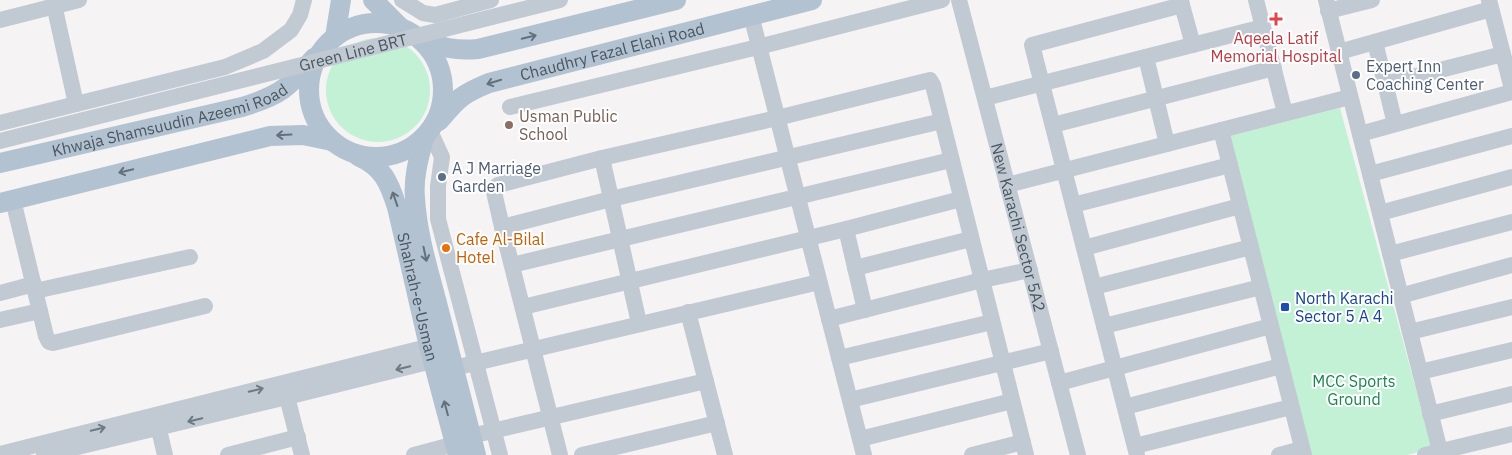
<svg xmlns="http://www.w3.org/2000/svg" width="1512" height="455" font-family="'IBM Plex Sans',sans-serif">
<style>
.green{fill:#c3f1d5}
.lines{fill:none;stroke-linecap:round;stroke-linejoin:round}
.minor{stroke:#c1cad2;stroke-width:16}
.major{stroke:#b3c2d1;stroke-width:20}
.minor-bridge{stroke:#c1cad2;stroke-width:16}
.oneway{stroke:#64717d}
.oneway2{stroke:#6e7983}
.health-dot{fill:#e0444e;stroke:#fff;stroke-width:2}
.service-dot{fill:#5c6f8a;stroke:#fff;stroke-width:2}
.education-dot{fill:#8d6e63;stroke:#fff;stroke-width:2}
.food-dot{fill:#e8710a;stroke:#fff;stroke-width:2}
.transit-dot{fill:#1a4fb4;stroke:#fff;stroke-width:2}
.labels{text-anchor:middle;stroke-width:4;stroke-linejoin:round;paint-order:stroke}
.health-label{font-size:16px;fill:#be3a42;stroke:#fff}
.street-label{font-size:16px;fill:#4a5661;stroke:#fff}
.service-label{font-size:16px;fill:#4e5e75;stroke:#fff;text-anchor:start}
.education-label{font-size:16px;fill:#785e54;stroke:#fff;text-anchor:start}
.food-label{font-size:16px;fill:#c56008;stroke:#fff;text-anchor:start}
.transit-label{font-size:16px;fill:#164399;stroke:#fff;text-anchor:start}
.park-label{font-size:16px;fill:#17864f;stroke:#fff}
</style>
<rect width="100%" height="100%" fill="#f5f3f3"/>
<g class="green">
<circle cx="378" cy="90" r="52"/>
<path d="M 1340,108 L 1432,449 L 1407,455 L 1308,455 L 1229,136 Z"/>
</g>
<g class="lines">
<g class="minor">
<path d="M 53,0 L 76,104"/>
<path d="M 402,0 L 423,13 L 435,15 L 491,0"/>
<path id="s1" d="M 959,0 L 1078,455"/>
<path d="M 1256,0 L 1285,113"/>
<path d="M 1326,0 L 1440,451"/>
<path d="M 1489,0 L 1512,89"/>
<path d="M 1182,5 L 1193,45"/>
<path d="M 1328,11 L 1372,0"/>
<path d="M 751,15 L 864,455"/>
<path d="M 0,20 L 79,0"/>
<path d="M 1375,42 L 1395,124"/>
<path d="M 1339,52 L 1491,9"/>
<path d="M 1146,57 L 1167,144"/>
<path d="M 1385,84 L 1503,54"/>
<path d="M 985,98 L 1263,27"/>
<path d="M 510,107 L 758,47 L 942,0"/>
<path d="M 0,123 L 225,67 L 263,51 L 291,30 L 300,15 L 304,0"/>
<path d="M 1053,125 L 1274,68"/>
<path d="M 1221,130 L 1304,455"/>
<path d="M 430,131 L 442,157 L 438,186 L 438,219 L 500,455"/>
<path d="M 1360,134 L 1512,92"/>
<path d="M 602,158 L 639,323"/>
<path d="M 1370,174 L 1512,136"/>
<path d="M 1007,185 L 1350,97"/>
<path d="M 13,200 L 46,336 L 49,342 L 53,343 L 205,306"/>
<path d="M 1073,205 L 1230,165"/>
<path d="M 1380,213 L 1512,177"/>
<path d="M 502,227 L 611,199 L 942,121"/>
<path d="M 846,229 L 865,310"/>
<path d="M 1084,248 L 1240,206"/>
<path d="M 1390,254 L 1512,222"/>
<path d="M 512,265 L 951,160"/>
<path d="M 855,268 L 971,239"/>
<path d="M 1094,287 L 1251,247"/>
<path d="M 35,291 L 190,257"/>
<path d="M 0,293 L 34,284"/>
<path d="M 1400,296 L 1512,265"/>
<path d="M 523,307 L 846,229 L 961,199"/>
<path d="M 688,312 L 725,455"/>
<path d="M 829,319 L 982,280 L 1030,270"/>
<path d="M 0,320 L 40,311"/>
<path d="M 1104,326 L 1261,287"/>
<path d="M 1410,332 L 1512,307"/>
<path d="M 839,358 L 992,322"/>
<path d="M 454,368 L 819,282"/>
<path d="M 1420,372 L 1512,350"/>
<path d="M 1059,383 L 1271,326"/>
<path d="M 287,397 L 302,455"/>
<path d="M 850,400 L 1051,351"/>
<path d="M 1125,407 L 1281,366"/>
<path d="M 1430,414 L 1512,394"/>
<path d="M 156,417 L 165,455"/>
<path d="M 471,436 L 706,381"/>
<path d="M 860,439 L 1012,401"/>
<path d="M 1135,446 L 1291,407"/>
<path d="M 0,454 L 439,344"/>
<path d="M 44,455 L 287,397 L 444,358"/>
<path d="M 228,455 L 298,437"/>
<path d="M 414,455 L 455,444"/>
<path d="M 560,455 L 502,227 L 494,192 L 495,188 L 498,185 L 602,158 L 777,118 L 930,80 L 933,85 L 1026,455"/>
<path d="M 582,455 L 717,423"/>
<path d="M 972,455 L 1023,442"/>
<path d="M 1137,455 L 1032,45 L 1182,5 L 1181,0"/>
<path d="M 1279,455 L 1302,449"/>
<path d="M 1425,455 L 1512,434"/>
</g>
<g class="major">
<path d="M 373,0 L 400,27"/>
<circle cx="376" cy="90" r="67"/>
<path d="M 335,37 L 341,0"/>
<path d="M 421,38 C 440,48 456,51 478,49 L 676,0"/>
<path id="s2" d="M 439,121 C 458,98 462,94 489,83 L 812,0"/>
<path d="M 424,138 C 419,157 413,178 415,198 C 417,233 428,269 437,303 C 450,354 463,404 476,455"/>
<path id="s3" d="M 358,156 C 383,167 389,182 397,207 L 429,346 L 458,455"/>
<path id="s4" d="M 0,163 L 242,107 C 281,95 288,88 314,58"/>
<path d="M 0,203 L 270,136 L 303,135 L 332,141"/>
</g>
<path class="minor-bridge" id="s5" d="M 0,141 L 560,0"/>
</g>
<defs><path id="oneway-shaft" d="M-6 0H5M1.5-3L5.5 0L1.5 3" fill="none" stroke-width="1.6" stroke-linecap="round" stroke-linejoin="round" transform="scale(1.25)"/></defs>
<g class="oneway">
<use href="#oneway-shaft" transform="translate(529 37) rotate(-14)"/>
<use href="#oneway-shaft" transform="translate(494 82) rotate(163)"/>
<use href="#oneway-shaft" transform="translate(284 135) rotate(177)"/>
<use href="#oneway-shaft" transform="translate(126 171) rotate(166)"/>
<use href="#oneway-shaft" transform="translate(395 199) rotate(-109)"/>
<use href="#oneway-shaft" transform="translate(425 254) rotate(78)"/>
<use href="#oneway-shaft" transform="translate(446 408) rotate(-105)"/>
</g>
<g class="oneway2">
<use href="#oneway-shaft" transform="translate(403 368) rotate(166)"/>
<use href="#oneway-shaft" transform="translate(256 390) rotate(-14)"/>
<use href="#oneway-shaft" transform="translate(195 420) rotate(167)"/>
<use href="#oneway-shaft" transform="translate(98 429) rotate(-14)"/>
</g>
<path class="health-dot" d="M1273.5 11.5h5v5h5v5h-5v5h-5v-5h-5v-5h5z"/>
<g class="service-dot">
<circle cx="1356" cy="75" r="5"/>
<circle cx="442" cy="177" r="5"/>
</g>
<circle class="education-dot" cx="509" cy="125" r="5"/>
<circle class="food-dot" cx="446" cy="248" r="5"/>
<rect class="transit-dot" x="1280" y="302" width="10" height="10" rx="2.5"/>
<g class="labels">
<g class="health-label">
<text x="1276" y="44">Aqeela Latif<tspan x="1276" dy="18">Memorial Hospital</tspan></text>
</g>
<g class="street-label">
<text dy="6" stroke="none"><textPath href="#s2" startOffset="191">Chaudhry Fazal Elahi Road</textPath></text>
<text dy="6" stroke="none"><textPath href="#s5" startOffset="364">Green Line BRT</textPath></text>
<text dy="6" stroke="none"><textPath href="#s4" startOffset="175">Khwaja Shamsuudin Azeemi Road</textPath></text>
<text dy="6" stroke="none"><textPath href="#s1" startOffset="235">New Karachi Sector 5A2</textPath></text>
<text dy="6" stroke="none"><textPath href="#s3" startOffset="159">Shahrah-e-Usman</textPath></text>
</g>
<g class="service-label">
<text x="1366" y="72">Expert Inn<tspan x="1366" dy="18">Coaching Center</tspan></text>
<text x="452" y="174">A J Marriage<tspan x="452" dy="18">Garden</tspan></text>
</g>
<g class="education-label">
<text x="519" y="122">Usman Public<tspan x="519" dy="18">School</tspan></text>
</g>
<g class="food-label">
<text x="456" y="245">Cafe Al-Bilal<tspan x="456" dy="18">Hotel</tspan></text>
</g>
<g class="transit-label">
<text x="1295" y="304">North Karachi<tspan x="1295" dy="18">Sector 5 A 4</tspan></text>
</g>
<g class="park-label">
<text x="1354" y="387">MCC Sports<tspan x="1354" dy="18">Ground</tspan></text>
</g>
</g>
</svg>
